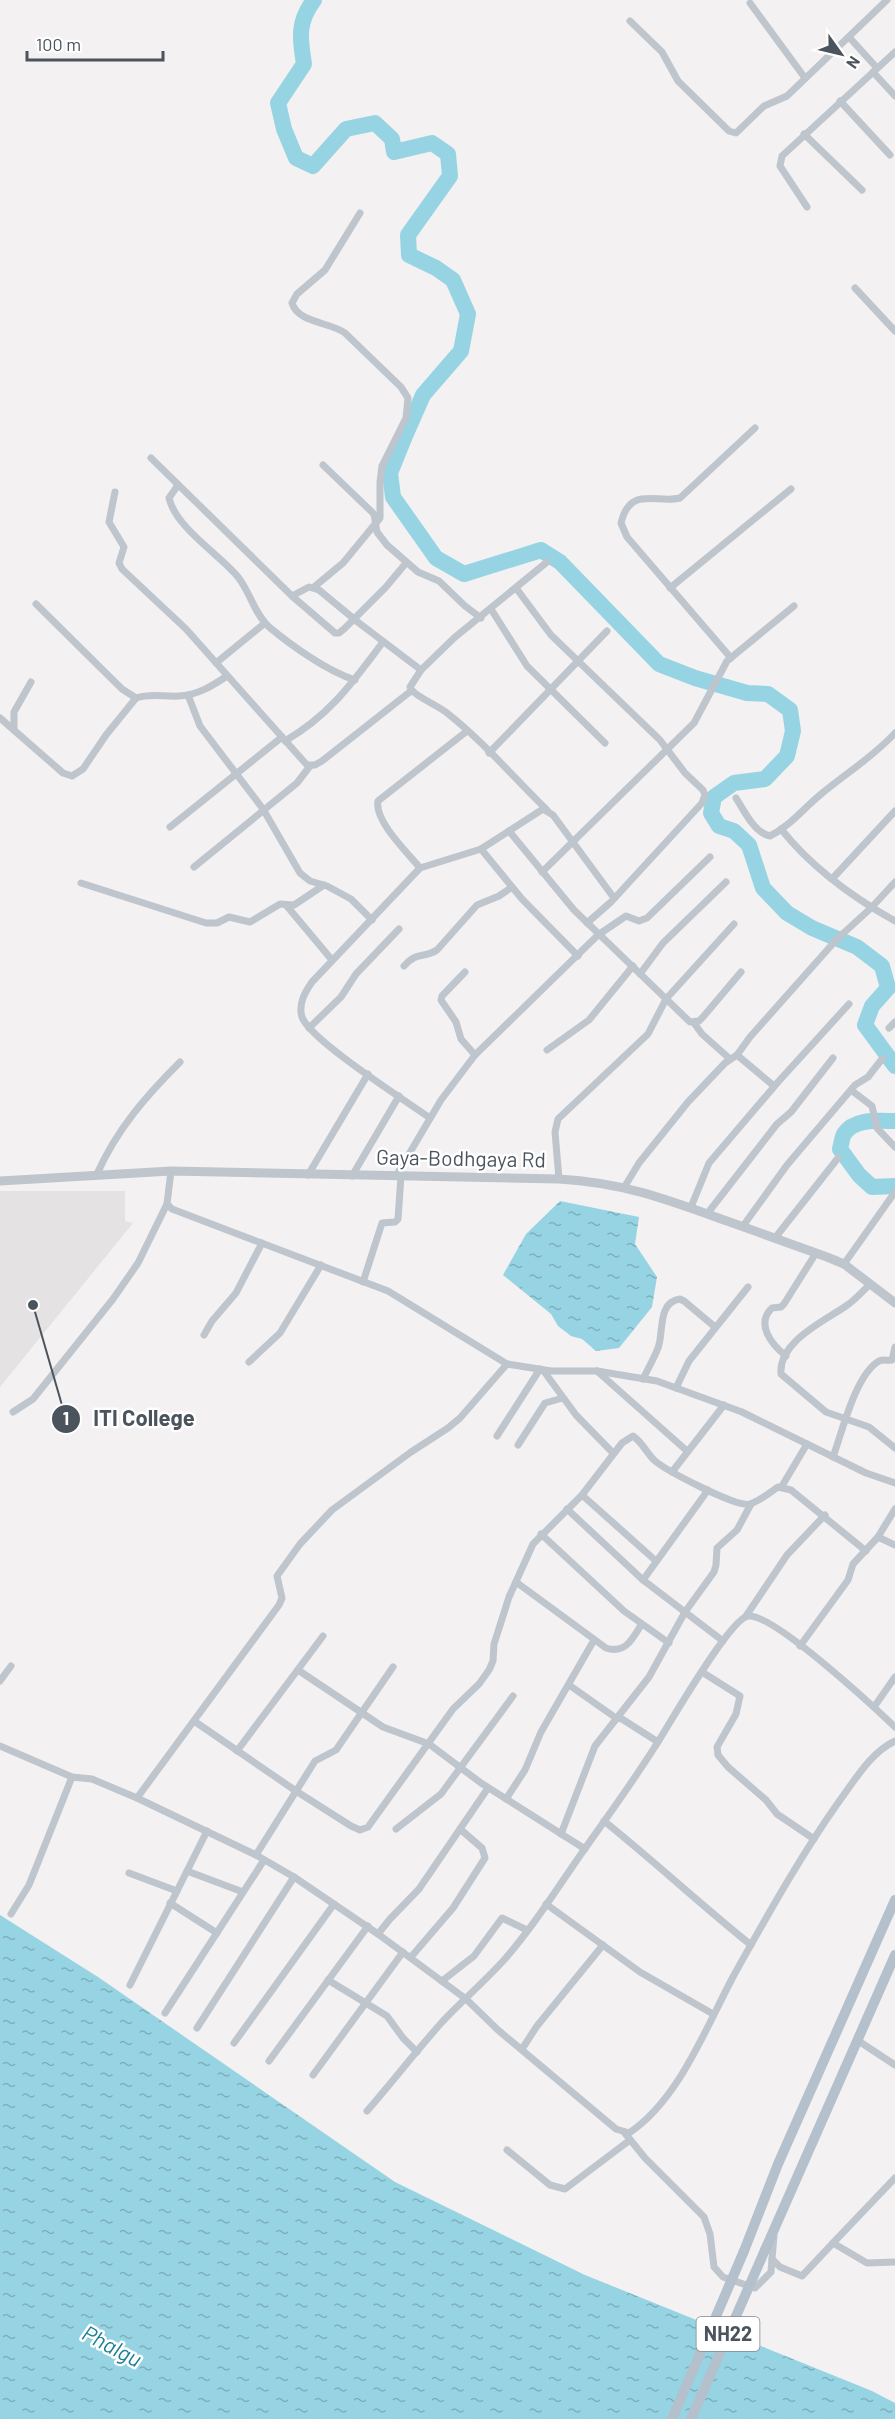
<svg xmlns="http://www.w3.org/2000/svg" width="895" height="2419" font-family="Barlow,sans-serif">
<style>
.education{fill:#e4e2e2}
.water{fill:url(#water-ripples)}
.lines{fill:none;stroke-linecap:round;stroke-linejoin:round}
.river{stroke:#97d4e3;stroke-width:16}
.minor{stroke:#bec5cc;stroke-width:7}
.tertiary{stroke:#bec5cc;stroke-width:9}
.primary{stroke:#b4c0cc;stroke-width:10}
.primary-bridge{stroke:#b4c0cc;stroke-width:10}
.labels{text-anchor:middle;stroke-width:5;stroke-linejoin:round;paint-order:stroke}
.shield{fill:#fff;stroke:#81878d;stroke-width:1.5}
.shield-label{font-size:20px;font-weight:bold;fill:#4b545c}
.street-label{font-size:21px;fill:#4b545c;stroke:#fff}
.water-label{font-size:22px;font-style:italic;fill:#1b7e97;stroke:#fff}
.leader{fill:none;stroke:#4b545c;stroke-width:2}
.callout-dot{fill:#4b545c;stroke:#fff;stroke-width:2}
.mark-label{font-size:18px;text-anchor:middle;font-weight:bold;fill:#fff}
.callout-label{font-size:22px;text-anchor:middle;font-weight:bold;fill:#4b545c;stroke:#fff;stroke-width:5;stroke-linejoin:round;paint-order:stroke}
</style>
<defs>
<pattern id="water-ripples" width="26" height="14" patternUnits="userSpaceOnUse" patternTransform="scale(1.5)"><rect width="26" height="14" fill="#97d4e3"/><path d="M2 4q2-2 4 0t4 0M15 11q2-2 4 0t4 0" fill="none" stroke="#7dafbb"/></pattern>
</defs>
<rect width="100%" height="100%" fill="#f3f1f1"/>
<path class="education" d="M 0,1191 L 125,1191 L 125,1221 L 133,1223 L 0,1387 Z"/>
<g class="water">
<path d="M 560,1201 L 639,1217 L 635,1244 L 657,1277 L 652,1307 L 619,1348 L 596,1351 L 582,1339 L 571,1336 L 558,1326 L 551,1314 L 503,1275 L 526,1234 Z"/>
<path d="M 0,1915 L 98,1977 L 395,2182 L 585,2275 L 872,2391 L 895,2403 L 895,2419 L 0,2419 Z"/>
</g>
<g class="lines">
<g class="river">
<path d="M 314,0 C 297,22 300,39 304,64 L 278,103 L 284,129 L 296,158 L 313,166 L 346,129 L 375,123 L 392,139 L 394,152 L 432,143 L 448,154 L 450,176 L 408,235 L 409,255 L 436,268 L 453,280 L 468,314 L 461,351 L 423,395 L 405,436 L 390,473 L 393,497 L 436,558 L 464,574 L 541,550 L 560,562 L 659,664 L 695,678 L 747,693 L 768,694 L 790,710 L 793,731 L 787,756 L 765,779 L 734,783 L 714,797 L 711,813 L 719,826 L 734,831 L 749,845 L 763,888 L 787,913 L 812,928 L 857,947 L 882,966 L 888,988 L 872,1006 L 865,1025 L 895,1066"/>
<path d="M 895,1121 C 879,1121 854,1118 844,1134 C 842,1138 841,1145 840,1149 L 859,1175 L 872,1187 L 895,1186"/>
</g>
<g class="minor">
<path d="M 750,3 L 805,78"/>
<path d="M 630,21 L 662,52 L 678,81 L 729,131 L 736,133 L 764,106 L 787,96 L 887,0"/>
<path d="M 849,37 L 877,68"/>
<path d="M 873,72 L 895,96"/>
<path d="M 840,101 L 890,155"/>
<path d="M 804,134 L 862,190"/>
<path d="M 807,207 L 780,166 L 782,156 L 895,52"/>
<path d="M 855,288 L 895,331"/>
<path d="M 151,458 L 292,596 L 335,633 L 339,633 L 344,629 L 386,587 L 406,563"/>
<path d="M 323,465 L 374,514 L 377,532 L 387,545 L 418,572 L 439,581 L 465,606 L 481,618"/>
<path d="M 178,485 L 169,498 C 176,528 219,554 238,577 C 250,592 255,615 269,627 C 292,646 327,671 355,680"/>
<path d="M 115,492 L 109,522 L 124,547 L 119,563 L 122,569 L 186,629 L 307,765 L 315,765 L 322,761 L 411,691"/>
<path d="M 547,562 L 454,638 L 421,670 L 410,687 C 413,696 438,705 447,713 C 483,741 514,778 547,810"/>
<path d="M 314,587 L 343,563 L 380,518 L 380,482 L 382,466 L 406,418 L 408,398 L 401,387 L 345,333 C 330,322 298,323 292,303 L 297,294 L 325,270 L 360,213"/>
<path d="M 516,588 L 551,635 L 660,740 L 685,773 L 703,790 L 705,795 L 702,803 L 611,902 L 587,923"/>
<path d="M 670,588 L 791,489"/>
<path d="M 292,596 L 309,587 L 319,590 L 359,623 L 421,670"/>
<path d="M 36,604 L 122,689 L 136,698 C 151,693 164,697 179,696 C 198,695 212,686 227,676"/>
<path d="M 491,609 L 527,666 L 605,743"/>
<path d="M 731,658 L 627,537 L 621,523 C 630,485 657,504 680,498 L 755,428"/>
<path d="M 216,663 L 265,623"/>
<path d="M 188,695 L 200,726 L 263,809 L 300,873 L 310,881 L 327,886 L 351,899 L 372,920"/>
<path d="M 0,718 L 63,773 L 72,776 L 83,769 L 106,735 L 136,698"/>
<path d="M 14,730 L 14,712 L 31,682"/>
<path d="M 285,741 C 330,715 352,683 383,642"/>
<path d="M 489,753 L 607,631"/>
<path d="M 736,798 C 744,810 754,833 770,836 C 790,826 803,809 820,795 C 845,774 873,757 895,733"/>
<path d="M 170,827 L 282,737"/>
<path d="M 781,829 C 812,868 852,897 895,921"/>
<path d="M 509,831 L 574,910 L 690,1022 L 699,1021 L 703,1017 L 741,972"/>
<path d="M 481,849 L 522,899 L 578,956"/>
<path d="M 194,867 L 297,783 L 310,766"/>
<path d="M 420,868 C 408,853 374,821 378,801 L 467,731"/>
<path d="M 542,872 L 694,723 L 727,661 L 794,606"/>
<path d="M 832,879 L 895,811"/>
<path d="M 81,883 L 206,923 L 217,923 L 229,917 L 250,922 L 280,904 L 294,905 L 324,885"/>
<path d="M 286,905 L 332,960"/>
<path d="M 404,966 C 417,951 423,959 437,950 L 477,905 L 499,896 L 512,887"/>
<path d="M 465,972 L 442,996 L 441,1000 L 456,1022 L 461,1039 L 475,1055"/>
<path d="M 640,974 L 663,943 L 726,882"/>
<path d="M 694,1023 L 702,1034 L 730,1059"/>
<path d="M 309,1028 L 341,997 L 356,974 L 399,929"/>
<path d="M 889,1028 L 895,1022"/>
<path d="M 547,1050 L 589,1020 L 633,966"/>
<path d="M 737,1055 L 774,1086"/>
<path d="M 851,1090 L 872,1106 L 877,1128 L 895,1147"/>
<path d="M 430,1118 C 406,1101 310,1040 302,1017 C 298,1004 305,992 312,982 L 420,868 L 481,849 L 543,809 L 553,815 L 614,898"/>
<path d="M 171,1171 L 167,1204 L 172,1209 L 388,1291 L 507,1364"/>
<path d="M 97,1174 C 117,1129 146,1096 180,1062"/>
<path d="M 308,1175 L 368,1074"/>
<path d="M 352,1176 L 399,1096"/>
<path d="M 396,1176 L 441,1100 L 475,1055 L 598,935 L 626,916 L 639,921 L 647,918 L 710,857"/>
<path d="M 559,1179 L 555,1132 L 558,1119 L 648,1034 L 666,999 L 734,924"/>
<path d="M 625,1186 L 639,1163 L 688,1102 L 725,1063 L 737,1055 L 750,1037 L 837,939 L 871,908 L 895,882"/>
<path d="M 691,1207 L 709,1163 L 778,1082 L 849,1004"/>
<path d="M 707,1214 L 777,1124 L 791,1112 L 833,1058"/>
<path d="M 743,1226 L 787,1165 L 855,1085 L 868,1077 L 882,1059"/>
<path d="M 775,1238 L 838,1158"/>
<path d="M 844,1264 L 895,1192"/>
<path d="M 363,1282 L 382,1223 L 395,1222 L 398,1219 L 401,1176"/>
<path d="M 870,1284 C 862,1292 855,1300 846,1306 C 824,1321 778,1342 781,1374 L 826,1412 L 869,1427 L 895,1448"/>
<path d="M 204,1335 L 212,1321 L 236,1293 L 262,1243"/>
<path d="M 786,1356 C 772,1345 755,1324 772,1308 L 781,1307 L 784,1304 L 816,1253"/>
<path d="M 249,1362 L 280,1333 L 321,1265"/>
<path d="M 543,1370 L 576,1415 L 613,1453"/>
<path d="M 597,1371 L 687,1451"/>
<path d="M 643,1379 C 648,1369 654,1358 658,1348 C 664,1333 657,1302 680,1299 L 684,1301 L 715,1327"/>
<path d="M 676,1388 L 689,1361 L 748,1287"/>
<path d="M 13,1412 L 33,1399 L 113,1299 L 138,1263 L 167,1204"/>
<path d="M 497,1436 L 540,1369"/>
<path d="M 518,1445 L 545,1403 L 563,1398"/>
<path d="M 833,1457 C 842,1433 855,1375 879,1361 C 884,1359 887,1361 892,1360 L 895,1347"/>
<path d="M 672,1472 L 724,1405"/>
<path d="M 782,1486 L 807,1444"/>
<path d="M 582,1495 L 656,1561"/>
<path d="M 567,1509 L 643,1580 L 723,1641"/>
<path d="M 541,1534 L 624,1611 L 669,1643"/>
<path d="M 878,1537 L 895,1545"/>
<path d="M 643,1580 L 708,1490"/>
<path d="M 516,1582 L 606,1648 C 625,1654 632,1640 641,1625"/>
<path d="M 746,1616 L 787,1555 L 825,1515"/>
<path d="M 800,1646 L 848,1580 L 853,1564 L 878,1537 L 895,1509"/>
<path d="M 298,1670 L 383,1727 L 429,1744 L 481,1783 L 585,1849"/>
<path d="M 702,1672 L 740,1696 L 736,1714 L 717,1747 L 718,1755 L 728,1767 L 766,1800 L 777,1814 L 814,1839"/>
<path d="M 0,1681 L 11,1666"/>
<path d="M 569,1685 L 616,1718 L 622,1719 L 658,1742"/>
<path d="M 874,1707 L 895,1677"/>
<path d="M 194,1721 L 296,1791 L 351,1826 L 360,1830 L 368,1827 L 453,1709 L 479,1684 L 489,1670 L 493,1661 L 494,1644 L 509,1597 L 533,1544 L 582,1495 L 622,1443 L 633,1436 C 642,1442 646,1452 654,1460 C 665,1470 737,1508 750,1504 C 760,1501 770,1492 778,1487 L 791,1490 L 866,1551"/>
<path d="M 0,1746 L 72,1777 L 92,1779 L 137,1798 L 256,1855 L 294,1877 L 378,1934 L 466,1999 L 498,2030 L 616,2129 L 629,2133 C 679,2100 706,2027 734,1975 C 767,1916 801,1855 840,1800 C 855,1780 871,1752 895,1741"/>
<path d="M 237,1751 L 323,1636"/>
<path d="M 137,1798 L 279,1605 L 282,1598 L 277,1576 L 300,1544 L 332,1510 L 411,1452 L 448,1428 L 460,1418 L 507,1364 L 551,1371 L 597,1371 L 657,1381 L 742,1412 L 866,1473 L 895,1483"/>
<path d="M 506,1799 L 525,1770 L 541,1732 L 594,1640"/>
<path d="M 604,1821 C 654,1861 701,1905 751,1945"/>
<path d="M 396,1829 L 441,1794 L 513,1696"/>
<path d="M 561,1834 L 595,1746 L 649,1677 L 685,1612 L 714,1572 L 716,1565 L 717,1548 L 737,1530 L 751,1504"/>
<path d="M 256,1855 L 315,1761 L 336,1750 L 393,1667"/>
<path d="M 187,1871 L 243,1892"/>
<path d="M 129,1873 L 177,1891"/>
<path d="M 170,1903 L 217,1933"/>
<path d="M 546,1904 L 640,1972 L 713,2014"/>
<path d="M 11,1914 L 29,1885 L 72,1777"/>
<path d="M 378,1934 L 390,1919 L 419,1889 L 488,1788"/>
<path d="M 411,1957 L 453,1908 L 485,1858 L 482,1848 L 460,1829"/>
<path d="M 328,1980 L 387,2016 L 403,2038 L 417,2052"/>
<path d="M 442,1981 L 474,1956 L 502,1918 L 527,1930"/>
<path d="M 130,1985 L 207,1831"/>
<path d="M 165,2013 L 264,1860"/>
<path d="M 197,2028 L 294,1877"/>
<path d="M 857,2040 L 895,2065"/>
<path d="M 234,2043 L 334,1904"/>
<path d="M 522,2049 L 537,2026 L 603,1945"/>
<path d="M 269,2061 L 368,1926"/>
<path d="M 313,2075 L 403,1952"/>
<path d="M 367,2111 C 393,2081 417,2050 443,2021 C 463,2000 485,1981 504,1960 C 532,1928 555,1892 579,1857 C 607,1817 636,1778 661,1737 C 673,1718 730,1619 748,1616 C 773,1613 874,1707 895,1727"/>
<path d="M 624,2132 L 645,2158 L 704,2217 L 710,2234 L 714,2267 L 723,2277 L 755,2288 L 771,2272 L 772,2259"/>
<path d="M 507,2150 L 550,2185 L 565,2189 L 630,2140"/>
<path d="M 774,2236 L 772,2259 L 780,2267 L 802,2276 L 833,2243 L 867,2263 L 895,2262"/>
<path d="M 833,2243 L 895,2178"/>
</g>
<path class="tertiary" d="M 0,1181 L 171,1171 L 559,1179 C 625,1183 666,1199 727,1221 C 761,1233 794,1245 827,1257 L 844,1264 L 895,1303"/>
<g class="primary">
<path d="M 765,2250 L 895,1955"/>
<path d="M 744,2251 L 778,2164 L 895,1900"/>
</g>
<g class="primary-bridge">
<path d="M 672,2419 L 744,2251"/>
<path d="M 691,2419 L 765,2250"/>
</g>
</g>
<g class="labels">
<rect class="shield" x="696.5" y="2317" width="63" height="34" rx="4.5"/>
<g class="shield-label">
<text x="728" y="2341">NH22</text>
</g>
<g class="street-label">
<text transform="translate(461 1159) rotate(1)" y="7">Gaya-Bodhgaya Rd</text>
</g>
<g class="water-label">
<text transform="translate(112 2346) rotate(28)" y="8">Phalgu</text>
</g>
</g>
<path class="leader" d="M33 1305L66 1419"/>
<g class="callout-dot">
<circle cx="33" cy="1305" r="6"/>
<circle cx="66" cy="1419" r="15"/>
</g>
<g class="mark-label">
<text x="66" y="1425">1</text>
</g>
<g class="callout-label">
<text x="144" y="1426">ITI College</text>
</g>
<g transform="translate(841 54) rotate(124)" stroke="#ffffff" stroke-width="4.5" paint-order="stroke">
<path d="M0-4.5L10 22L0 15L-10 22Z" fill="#4b545c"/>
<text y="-9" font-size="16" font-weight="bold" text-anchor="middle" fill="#4b545c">N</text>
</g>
<path d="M27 51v9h136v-9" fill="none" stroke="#4b545c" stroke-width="3"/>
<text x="36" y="51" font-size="18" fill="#4b545c" stroke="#ffffff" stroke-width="4.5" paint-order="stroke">100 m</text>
</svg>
